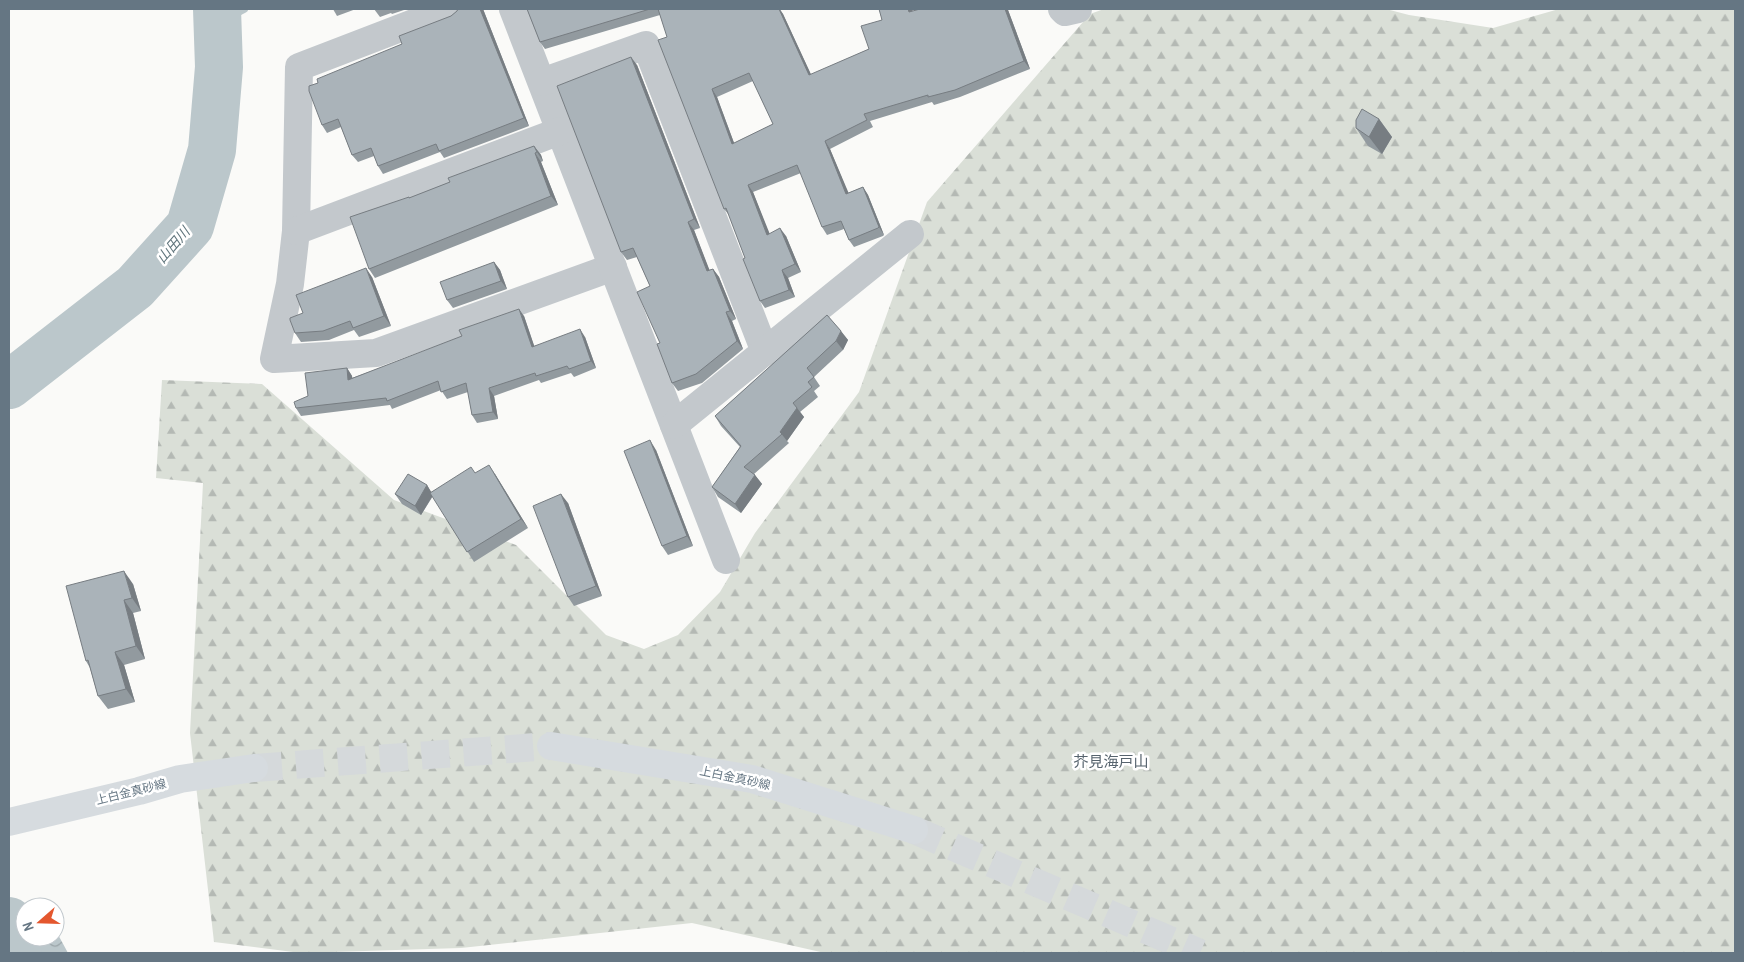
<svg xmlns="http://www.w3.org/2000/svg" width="1744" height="962" font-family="'Archivo Narrow','Noto Sans JP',sans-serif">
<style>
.forest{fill:url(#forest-firs)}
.water{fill:url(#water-waves)}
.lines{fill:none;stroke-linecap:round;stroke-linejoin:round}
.stream{stroke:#bbc7cb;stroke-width:8}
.river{stroke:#bbc7cb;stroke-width:48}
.major-tunnel{stroke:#d5d9db;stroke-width:28;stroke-dasharray:28 14;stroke-linecap:butt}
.minor{stroke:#c3c8cc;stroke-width:28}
.major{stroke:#d6dbdf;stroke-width:28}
.wall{fill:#929a9f;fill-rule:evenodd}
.shaded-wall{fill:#777d82}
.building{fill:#aab3b9;stroke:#777d82;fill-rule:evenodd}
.labels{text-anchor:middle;stroke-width:5;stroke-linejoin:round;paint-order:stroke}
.street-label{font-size:12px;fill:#657683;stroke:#fff}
.water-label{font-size:14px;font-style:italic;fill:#60757c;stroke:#fff}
.quarter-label{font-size:15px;fill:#57646e;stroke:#fff}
</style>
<defs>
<pattern id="forest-firs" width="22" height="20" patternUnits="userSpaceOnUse" patternTransform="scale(1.25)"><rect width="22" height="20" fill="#dadfd7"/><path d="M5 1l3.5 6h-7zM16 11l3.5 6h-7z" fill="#b4b9b4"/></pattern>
<pattern id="water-waves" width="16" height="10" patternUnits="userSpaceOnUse" patternTransform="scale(1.25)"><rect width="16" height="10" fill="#bbc7cb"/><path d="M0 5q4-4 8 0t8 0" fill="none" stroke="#9ca6aa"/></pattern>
</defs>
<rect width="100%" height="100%" fill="#fafaf8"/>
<path class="forest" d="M 1104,9 L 1386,9 L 1409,15 L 1493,28 L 1559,9 L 1735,9 L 1735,953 L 825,953 L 692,923 L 461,948 L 301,953 L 214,942 L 190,733 L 203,483 L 156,478 L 162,380 L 262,384 L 394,500 L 516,545 L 606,635 L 644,649 L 678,635 L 720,592 L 755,533 L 859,392 L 927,202 L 1090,14 Z"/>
<path class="water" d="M 25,927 L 25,937 L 55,937 L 55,929 L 68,953 L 9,953 L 9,930 Z"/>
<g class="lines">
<path class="stream" d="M 219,22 L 244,9"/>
<g class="river">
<path d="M 9,385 L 135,287 L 190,226 L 212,150 L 219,67 L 217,9"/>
<path d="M 9,921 L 18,953"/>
</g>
<g class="major-tunnel">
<path d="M 254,768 L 551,746"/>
<path d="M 914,830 L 1200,953"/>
</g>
<g class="minor">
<path d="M 450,9 L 299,67 L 296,231 L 290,284 L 274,359 L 376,353 L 613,267"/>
<path d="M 513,9 L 726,560"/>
<path d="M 1062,9 L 1065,12 L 1078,9"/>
<path d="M 542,82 L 646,45 L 765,352"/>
<path d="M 296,231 L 560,131"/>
<path d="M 674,425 L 910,234"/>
</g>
<g class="major">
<path d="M 551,746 L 752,779 L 914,830"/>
<path d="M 9,822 L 139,791 L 180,779 L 254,768"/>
</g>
</g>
<g class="wall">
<path d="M 333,9 L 356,9 L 337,16 Z"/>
<path d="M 374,9 L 407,9 L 392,14 L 391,13 L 380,17 Z"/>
<path d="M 458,9 L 483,9 L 529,126 L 444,158 L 440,152 L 383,174 L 378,166 L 374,156 L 358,162 L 352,155 L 341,127 L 327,133 L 322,125 L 318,83 L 402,44 L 451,16 L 457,11 Z"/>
<path d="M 527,9 L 780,9 L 783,14 L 811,75 L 869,49 L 882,20 L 879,9 L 912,9 L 913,11 L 920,9 L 1010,9 L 1008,10 L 1030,69 L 960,97 L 934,105 L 932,102 L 870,121 L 873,127 L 830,149 L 848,193 L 863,187 L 868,195 L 884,235 L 883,236 L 854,247 L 849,240 L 844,229 L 827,235 L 822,227 L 801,173 L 753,192 L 769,234 L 786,236 L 801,272 L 788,278 L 795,297 L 765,308 L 760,301 L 745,258 L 729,215 L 724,209 L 660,15 L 545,49 L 540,42 ZM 753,81 L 773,124 L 734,143 L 717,97 Z"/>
<path d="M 637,65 L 700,228 L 694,230 L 709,270 L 713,269 L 719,277 L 736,319 L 732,321 L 743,349 L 702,383 L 678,391 L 672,383 L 650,286 L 637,257 L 627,260 L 621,252 Z"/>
<path d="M 1379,119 L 1392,137 L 1382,154 L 1368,146 L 1356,128 Z"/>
<path d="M 534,146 L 541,155 L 543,161 L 541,162 L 558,205 L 375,278 L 369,269 L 410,198 L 450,182 Z"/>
<path d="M 494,262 L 500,270 L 507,289 L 453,308 L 447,300 Z"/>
<path d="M 372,277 L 391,326 L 359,337 L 354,330 L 329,340 L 301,342 L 295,333 L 303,313 Z"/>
<path d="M 827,315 L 848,340 L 843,350 L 814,377 L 820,386 L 814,391 L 818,397 L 800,412 L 804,417 L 787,441 L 789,443 L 754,474 L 762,484 L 741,513 L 718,497 L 712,487 L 740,447 L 721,426 L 715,416 Z"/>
<path d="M 524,316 L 534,346 L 585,337 L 596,368 L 574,377 L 571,373 L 541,383 L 539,380 L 494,396 L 498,419 L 477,423 L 472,415 L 468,392 L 447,399 L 441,390 L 392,409 L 390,405 L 301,416 L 296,408 L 308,396 L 347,368 L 352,376 L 352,378 Z"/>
<path d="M 656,450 L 693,546 L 668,555 L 662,546 Z"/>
<path d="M 475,473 L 495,474 L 528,528 L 474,562 L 433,496 L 421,515 L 402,504 L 395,494 L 427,485 L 431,492 Z"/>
<path d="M 568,503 L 602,596 L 574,606 L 568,597 Z"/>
<path d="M 133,584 L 141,611 L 133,613 L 145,659 L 124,665 L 135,702 L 108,709 L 98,696 L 90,668 L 86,661 Z"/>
</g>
<g class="shaded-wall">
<path d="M 480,9 L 483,9 L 529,126 L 524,118 Z"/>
<path d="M 779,9 L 783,14 L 815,83 L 809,75 Z"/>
<path d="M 908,9 L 912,9 L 914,20 L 909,12 Z"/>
<path d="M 1005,9 L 1007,9 L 1008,10 L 1030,69 L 1024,61 Z"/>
<path d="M 631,57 L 637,65 L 700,228 L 694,219 Z"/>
<path d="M 712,89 L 717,97 L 737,151 L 732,144 Z"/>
<path d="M 1379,119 L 1392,137 L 1382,154 L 1369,137 Z"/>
<path d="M 825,141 L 830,149 L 852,201 L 846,194 Z"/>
<path d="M 534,146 L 541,155 L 543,161 L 537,152 Z"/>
<path d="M 535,153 L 541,162 L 558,205 L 551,196 Z"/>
<path d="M 748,185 L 753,192 L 773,242 L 767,235 Z"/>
<path d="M 863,187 L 868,195 L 884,235 L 879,227 Z"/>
<path d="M 688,222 L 694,230 L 713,279 L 707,271 Z"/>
<path d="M 780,228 L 786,236 L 801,272 L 795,264 Z"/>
<path d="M 494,262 L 500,270 L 507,289 L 501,281 Z"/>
<path d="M 366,268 L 372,277 L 391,326 L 384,316 Z"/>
<path d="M 713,269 L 719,277 L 736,319 L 730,311 Z"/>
<path d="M 782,270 L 788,278 L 795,297 L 789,290 Z"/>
<path d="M 519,309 L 524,316 L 537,354 L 532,347 Z"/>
<path d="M 726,312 L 732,321 L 743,349 L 737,341 Z"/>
<path d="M 580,329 L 585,337 L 596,368 L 591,361 Z"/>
<path d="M 841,331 L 848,340 L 843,350 L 836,341 Z"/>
<path d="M 347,368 L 352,376 L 354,387 L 348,380 Z"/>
<path d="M 489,388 L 494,396 L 498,419 L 493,412 Z"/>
<path d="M 797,408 L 804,417 L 787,441 L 780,432 Z"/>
<path d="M 650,440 L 656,450 L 693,546 L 687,536 Z"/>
<path d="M 489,465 L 495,474 L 528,528 L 521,519 Z"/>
<path d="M 755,475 L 762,484 L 741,513 L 735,504 Z"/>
<path d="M 427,485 L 433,495 L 421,515 L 415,506 Z"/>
<path d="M 561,494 L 568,503 L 602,596 L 596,586 Z"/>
<path d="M 124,571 L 133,584 L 141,611 L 132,598 Z"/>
<path d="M 124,600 L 133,613 L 145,659 L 136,646 Z"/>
<path d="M 115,652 L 124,665 L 135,702 L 126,689 Z"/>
</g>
<g class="building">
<path d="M 458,9 L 480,9 L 524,118 L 439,151 L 436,144 L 378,166 L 371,148 L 352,155 L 338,119 L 322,125 L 309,91 L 309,86 L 318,83 L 317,79 L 402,44 L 399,36 L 451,16 L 457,11 Z"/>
<path d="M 527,9 L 650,9 L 540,42 Z"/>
<path d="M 658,9 L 779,9 L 809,75 L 869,49 L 861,26 L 882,20 L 879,9 L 908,9 L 909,12 L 920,9 L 1005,9 L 1024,61 L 955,90 L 928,97 L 928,95 L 864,114 L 867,120 L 825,141 L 846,194 L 863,187 L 879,227 L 878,228 L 849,240 L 841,221 L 822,227 L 797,165 L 748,185 L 767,235 L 780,228 L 795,264 L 782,270 L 789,290 L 760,301 L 743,259 L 745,258 L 726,208 L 724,209 L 658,40 L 667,37 ZM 749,73 L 773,124 L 732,144 L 712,89 Z"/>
<path d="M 631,57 L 694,219 L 688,222 L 707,271 L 713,269 L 730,311 L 726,312 L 737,341 L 696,374 L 672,383 L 657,344 L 660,343 L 637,292 L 650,286 L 633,248 L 621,252 L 557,86 Z"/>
<path d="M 1362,109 L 1379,119 L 1369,137 L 1356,128 L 1356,120 Z"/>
<path d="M 534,146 L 537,152 L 535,153 L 551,196 L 369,269 L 350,217 L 409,197 L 409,198 L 450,182 L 448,178 Z"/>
<path d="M 494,262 L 501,281 L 447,300 L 440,282 Z"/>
<path d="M 366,268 L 384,316 L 353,328 L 350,321 L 323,331 L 295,333 L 290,320 L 290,318 L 303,313 L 296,295 Z"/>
<path d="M 519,309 L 532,347 L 580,329 L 591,361 L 569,369 L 567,366 L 536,376 L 535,373 L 489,388 L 493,412 L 472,415 L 466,383 L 441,392 L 438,381 L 387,401 L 386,398 L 296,408 L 294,402 L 308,396 L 305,373 L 347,368 L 348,380 L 462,336 L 459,330 Z"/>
<path d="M 827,315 L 841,331 L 836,341 L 807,368 L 814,377 L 808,382 L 812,387 L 793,403 L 797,408 L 780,432 L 782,434 L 744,467 L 755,475 L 735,504 L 712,487 L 741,446 L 715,416 Z"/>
<path d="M 650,440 L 687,536 L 662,546 L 624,451 Z"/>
<path d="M 489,465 L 521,519 L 467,552 L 430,493 L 471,467 L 475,473 Z"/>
<path d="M 408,474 L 427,485 L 415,506 L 395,494 Z"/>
<path d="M 561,494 L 596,586 L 568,597 L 533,506 Z"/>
<path d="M 124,571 L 132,598 L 124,600 L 136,646 L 115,652 L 126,689 L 98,696 L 88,660 L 86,661 L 66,586 Z"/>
</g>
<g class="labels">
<g class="street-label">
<text transform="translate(735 778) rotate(12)" y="4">上白金真砂線</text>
<text transform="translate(131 792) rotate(-14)" y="4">上白金真砂線</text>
</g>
<g class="water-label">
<text transform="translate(173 245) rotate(-49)" y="5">山田川</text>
</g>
<g class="quarter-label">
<text x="1111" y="767">芥見海戸山</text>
</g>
</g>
<rect width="1744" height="962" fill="none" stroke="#657683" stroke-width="20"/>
<g transform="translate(40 922) rotate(250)"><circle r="24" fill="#ffffff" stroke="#c1c8cd"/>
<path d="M0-4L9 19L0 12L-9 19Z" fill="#e4572e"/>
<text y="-8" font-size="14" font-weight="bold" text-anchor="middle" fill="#657683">N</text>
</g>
</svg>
